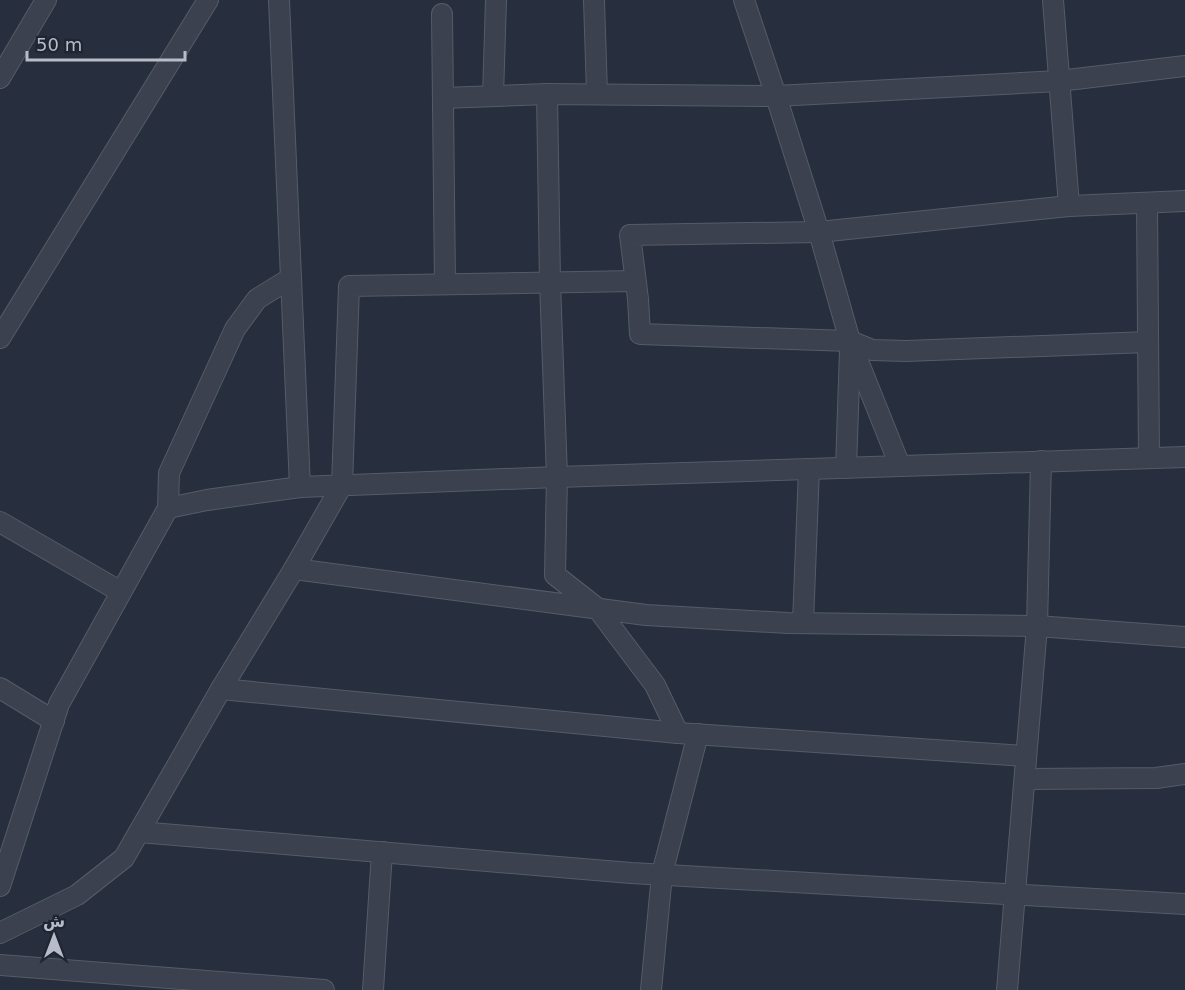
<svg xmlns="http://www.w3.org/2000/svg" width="1185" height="990" font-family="'DejaVu Sans',Vazirmatn,sans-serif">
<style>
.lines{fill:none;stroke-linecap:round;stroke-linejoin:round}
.minor-casing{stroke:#555c68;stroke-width:22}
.minor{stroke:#3b414e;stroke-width:20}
</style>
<rect width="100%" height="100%" fill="#272e3d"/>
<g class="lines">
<defs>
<g id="minor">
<path d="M 279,0 L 300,487"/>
<path d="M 594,0 L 597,94"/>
<path d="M 744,0 L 776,96 L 819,232 L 850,341 L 900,466"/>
<path d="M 1053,0 L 1069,206"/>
<path d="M 442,14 L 445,284"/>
<path d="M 0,78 L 46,0"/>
<path d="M 547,94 L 550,282 L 557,477 L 555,575 L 597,608 L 655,685 L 678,733"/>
<path d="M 493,96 L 496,0"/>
<path d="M 443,98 L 547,94 L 776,96 L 1059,81 L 1185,66"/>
<path d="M 1147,203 L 1149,458"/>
<path d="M 0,338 L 208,0"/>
<path d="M 1148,342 L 906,351 L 872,350 L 850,341 L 640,334 L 638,299 L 630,235 L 819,232 L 1069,206 L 1185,201"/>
<path d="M 846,468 L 850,350"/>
<path d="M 168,508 L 169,473 L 235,329 L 257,299 L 291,278"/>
<path d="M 0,522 L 121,592"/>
<path d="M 294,569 L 646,615 L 788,623 L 1037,626 L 1185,637"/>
<path d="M 803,623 L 809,469"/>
<path d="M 0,688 L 54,721"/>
<path d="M 221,689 L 678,733 L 1026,756"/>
<path d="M 1025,779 L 1156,778 L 1185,774"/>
<path d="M 139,832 L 631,873 L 1185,904"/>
<path d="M 0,886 L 59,704 L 168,508 L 207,500 L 300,487 L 557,477 L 1185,457"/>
<path d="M 0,933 L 77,895 L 124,858 L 221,689 L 294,569 L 342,485 L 349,286 L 635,281"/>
<path d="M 0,965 L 324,990"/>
<path d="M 373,990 L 382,852"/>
<path d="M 651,990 L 662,874 L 698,734"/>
<path d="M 1007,990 L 1037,626 L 1041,461"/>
</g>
</defs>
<use href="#minor" class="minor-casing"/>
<use href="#minor" class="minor"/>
</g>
<g transform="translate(54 936)" stroke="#1f2633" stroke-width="4.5" paint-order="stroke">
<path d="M0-4.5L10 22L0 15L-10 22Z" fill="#b7bcc8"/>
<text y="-9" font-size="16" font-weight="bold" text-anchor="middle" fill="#b7bcc8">ش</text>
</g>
<path d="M27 51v9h158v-9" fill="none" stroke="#b7bcc8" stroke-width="3"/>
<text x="36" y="51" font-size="18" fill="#b7bcc8" stroke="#1f2633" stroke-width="4.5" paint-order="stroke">50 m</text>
</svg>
